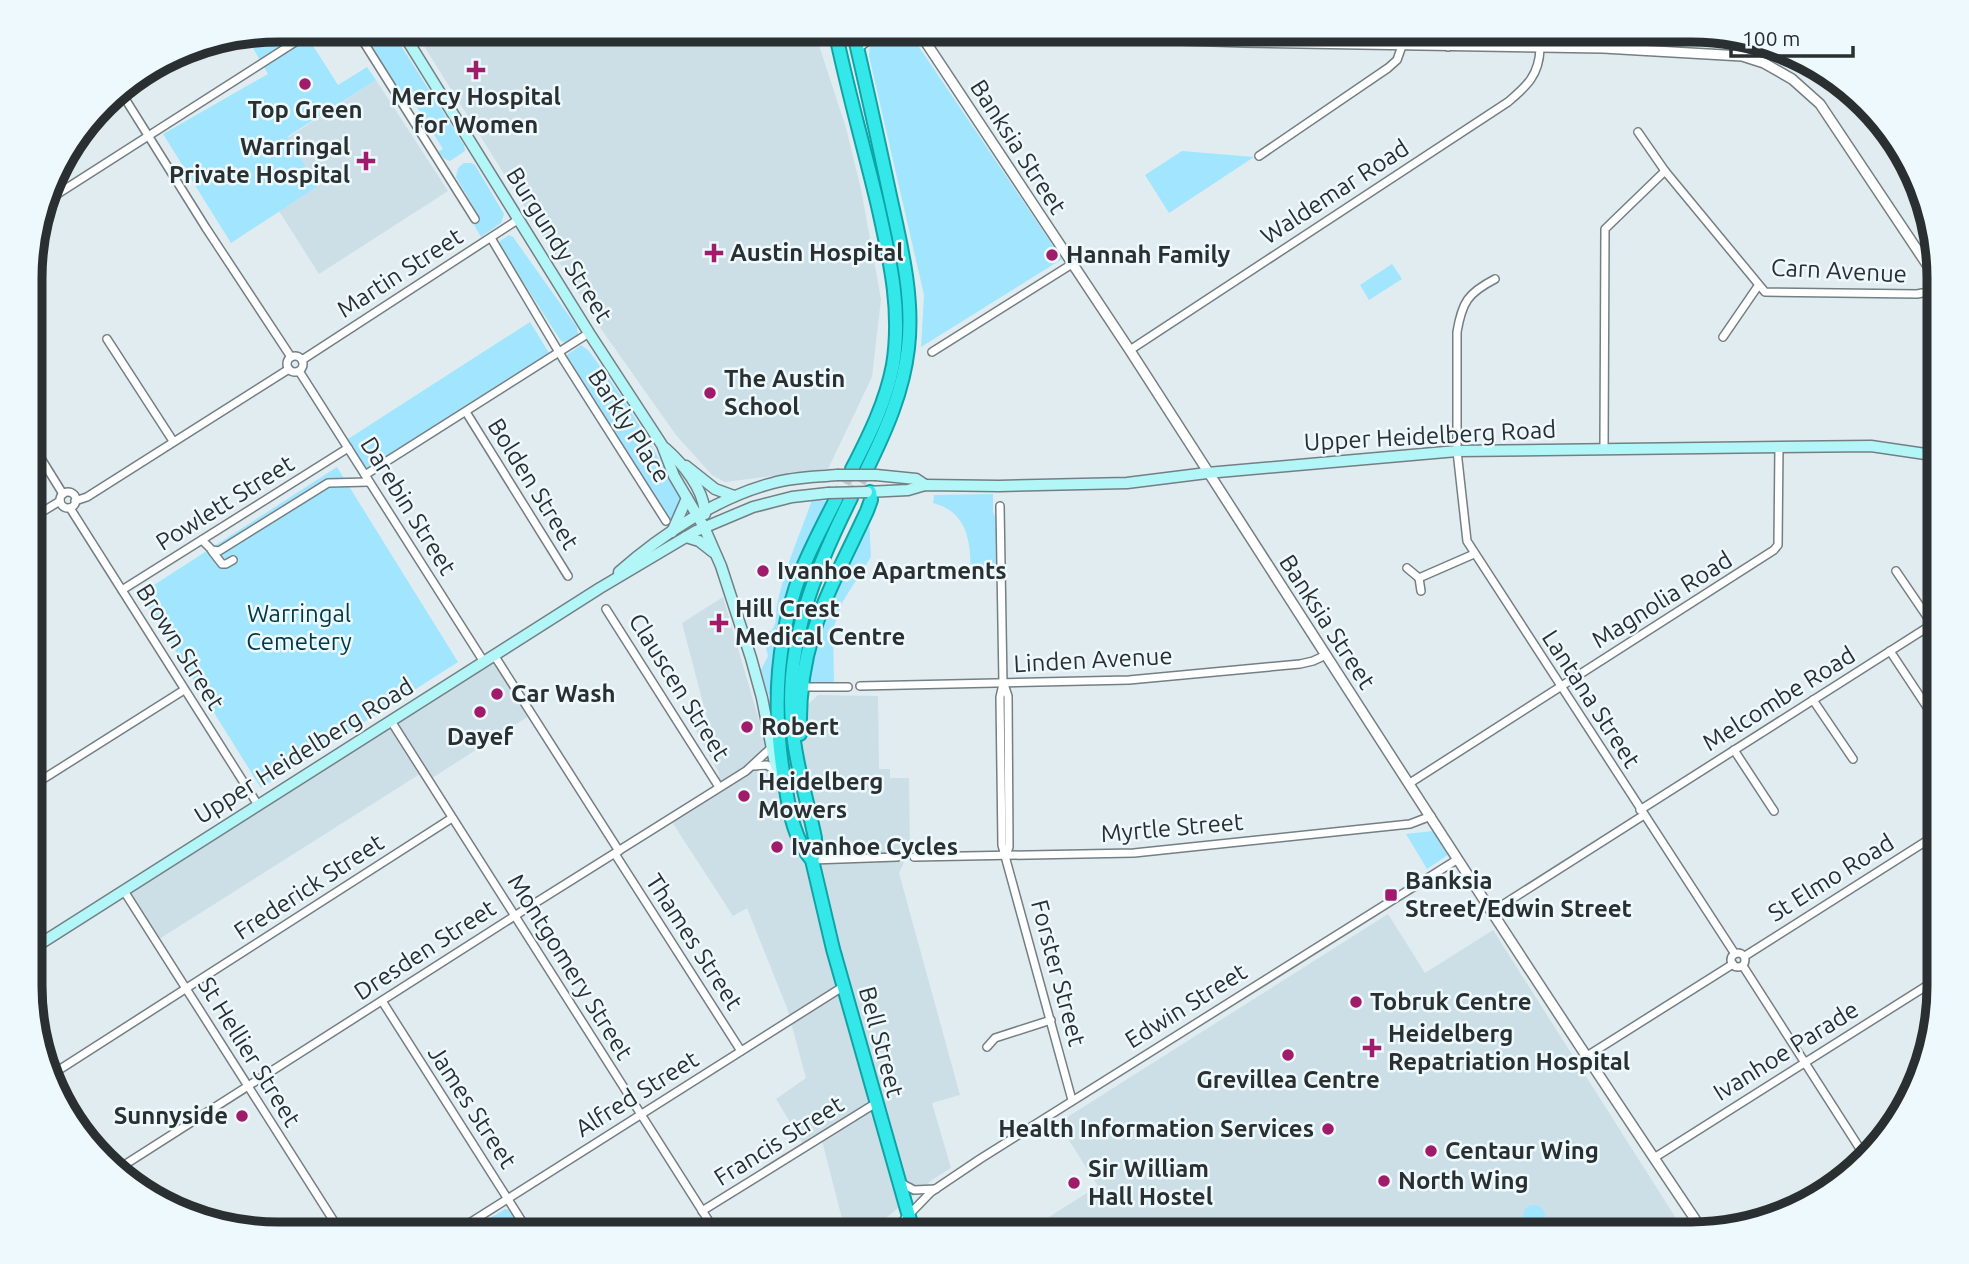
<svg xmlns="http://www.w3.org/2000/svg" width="1969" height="1264" font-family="Ubuntu,sans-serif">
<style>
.built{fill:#ccdfe6}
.green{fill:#a1e6fe}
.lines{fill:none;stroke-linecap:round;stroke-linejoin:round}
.trunk-tunnel{stroke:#bcc6ca;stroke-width:12;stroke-dasharray:12 6;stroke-linecap:butt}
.minor-casing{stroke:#747f83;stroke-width:10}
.tertiary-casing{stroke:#747f83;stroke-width:12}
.secondary-casing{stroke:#747f83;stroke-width:13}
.trunk-casing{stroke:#0fa3a6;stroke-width:16}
.minor{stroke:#fff;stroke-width:7}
.tertiary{stroke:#fff;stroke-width:9}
.secondary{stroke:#b3f6f7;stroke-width:10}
.trunk{stroke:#34e8ea;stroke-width:12}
.secondary-bridge-casing{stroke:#747f83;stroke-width:13;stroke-linecap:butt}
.secondary-bridge{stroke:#b3f6f7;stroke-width:10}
.poi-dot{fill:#a01b6a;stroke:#edf9fd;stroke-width:2.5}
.labels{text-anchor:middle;stroke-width:5;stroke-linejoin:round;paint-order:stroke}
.poi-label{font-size:24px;font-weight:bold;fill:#2a2f31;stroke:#edf9fd;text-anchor:start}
.street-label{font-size:24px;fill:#2a2f31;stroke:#edf9fd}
.park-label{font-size:24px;fill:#003847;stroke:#edf9fd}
.rim{fill:none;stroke:#2a2f31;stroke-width:9}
</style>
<rect width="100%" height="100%" fill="#e0ecf0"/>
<g class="built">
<path d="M 414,30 L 782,30 L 791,35 L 815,33 L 846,128 L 861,189 L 881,299 L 872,377 L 828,469 L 725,482 L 712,475 L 676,435 L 599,326 Z"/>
<path d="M 376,80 L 448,191 L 319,274 L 279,211 L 318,186 L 285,134 L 289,137 Z"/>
<path d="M 723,597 L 766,744 L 818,695 L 878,696 L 879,769 L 890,769 L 890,778 L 909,778 L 910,850 L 899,873 L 960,1095 L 932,1103 L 951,1168 L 932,1180 L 886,1218 L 862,1234 L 846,1234 L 821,1137 L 805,1147 L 776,1099 L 806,1078 L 787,1008 L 747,908 L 733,916 L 670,819 L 719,787 L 719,773 L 696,731 L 708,722 L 682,623 Z"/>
<path d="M 494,655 L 532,714 L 429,780 L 423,772 L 156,941 L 124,891 Z"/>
<path d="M 1388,914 L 1425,973 L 1493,930 L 1686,1234 L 1022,1234 L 1098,1186 L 1058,1123 Z"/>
</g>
<g class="green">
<path d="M 278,30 L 303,30 L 338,85 L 367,67 L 376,80 L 287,137 L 318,186 L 231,243 L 163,134 L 268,74 L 246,36 Z"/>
<path d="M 360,30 L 391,30 L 464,145 L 465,151 L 450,161 L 445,159 L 438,152 L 443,149 L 410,96 L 404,99 Z"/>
<path d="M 894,31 L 906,33 L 915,41 L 1062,259 L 921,347 L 924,295 L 869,56 L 870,43 L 884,33 Z"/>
<path d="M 1182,151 L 1254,157 L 1169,213 L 1145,175 Z"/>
<path d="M 464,163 L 471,163 L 475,165 L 504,214 L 501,223 L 481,237 L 473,223 L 480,218 L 456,177 L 458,168 Z"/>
<path d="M 509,235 L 513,237 L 577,327 L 578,334 L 566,343 L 561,341 L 500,246 L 500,241 Z"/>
<path d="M 1392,264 L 1402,279 L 1369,300 L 1360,285 Z"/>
<path d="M 530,322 L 549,353 L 366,469 L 348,439 Z"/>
<path d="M 581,345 L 589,351 L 624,400 L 680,494 L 682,503 L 668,528 L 564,357 Z"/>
<path d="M 337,467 L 458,662 L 261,788 L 140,594 Z"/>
<path d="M 993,494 L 993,512 L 997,521 L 998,571 L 971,571 C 970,541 968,512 933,503 L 934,495 Z"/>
<path d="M 812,500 L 828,501 C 806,546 785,589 777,639 C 774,657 774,676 771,694 L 768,695 L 761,670 L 768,656 L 762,632 L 771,631 C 778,623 775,615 777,605 C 784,570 800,534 812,500 Z"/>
<path d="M 869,518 L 871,557 L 843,601 L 833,629 L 834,682 L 811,682 L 809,681 L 809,654 L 817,627 Z"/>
<path d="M 1433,831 L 1448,855 L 1427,869 L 1406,834 Z"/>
<circle cx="1534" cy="1216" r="11"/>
<path d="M 505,1209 L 511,1210 L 526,1234 L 465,1234 Z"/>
</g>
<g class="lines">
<g class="trunk-tunnel">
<path d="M 851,498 L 867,469"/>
<path d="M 836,499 L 852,469"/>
</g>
<defs>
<g id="minor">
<path d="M 356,30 L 475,219"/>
<path d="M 1243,30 L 1244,42"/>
<path d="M 1448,47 L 1453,30"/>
<path d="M 119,89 L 206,228 L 291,357"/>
<path d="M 1638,132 L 1665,171"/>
<path d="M 1259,156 L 1388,68 L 1397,60 L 1402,46"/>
<path d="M 45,202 L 314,30"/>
<path d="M 491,238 L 563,359 L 666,521"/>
<path d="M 1495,279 C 1468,293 1462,302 1457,332 L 1457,451 L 1467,541 L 1735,954"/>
<path d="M 1723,337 L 1758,286"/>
<path d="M 107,339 L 173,441"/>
<path d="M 1130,350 L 1508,102 C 1527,86 1539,75 1540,49"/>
<path d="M 932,352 L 1072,264"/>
<circle cx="295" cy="364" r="8"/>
<path d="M 302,360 L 519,219"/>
<path d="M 299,371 L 484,662"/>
<path d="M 466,412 L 568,576"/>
<path d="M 32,444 L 63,494"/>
<path d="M 1604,448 L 1605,229 L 1665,171 L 1765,292 L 1917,294 L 1933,291 L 1939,287"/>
<path d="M 365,475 L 589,333"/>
<circle cx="68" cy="500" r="8"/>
<path d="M 75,501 L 87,497 L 289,369"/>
<path d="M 1000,506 L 1003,684 L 1000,697 L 1002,845 L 1072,1100"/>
<path d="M 70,508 L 258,805"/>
<path d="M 32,518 L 60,501"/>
<path d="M 202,540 L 212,550 L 219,551 L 328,483 L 369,482"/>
<path d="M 212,551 L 222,564 L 226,564 L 233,560"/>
<path d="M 1407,568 L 1419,578 L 1474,554"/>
<path d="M 1896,571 L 1932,624"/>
<path d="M 1419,578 L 1421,591"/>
<path d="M 122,590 L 348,448"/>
<path d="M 606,609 L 719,787"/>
<path d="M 1890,651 L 1929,710"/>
<path d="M 494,655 L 619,851"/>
<path d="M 1004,684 L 1008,696 L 1009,847 L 1006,855"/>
<path d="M 860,686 L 1129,680 L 1300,664 L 1313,661 L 1326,655"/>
<path d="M 802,687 L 848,687"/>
<path d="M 1813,700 L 1853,759"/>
<path d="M 391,721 L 717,1234"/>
<path d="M 1734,750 L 1774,811"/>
<path d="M 754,766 L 767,765 L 776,771"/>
<path d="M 1410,783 L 1774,550 L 1778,545 L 1779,446"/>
<path d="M 32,786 L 184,690"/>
<path d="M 1640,810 L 1939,620"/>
<path d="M 615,854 L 741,1051"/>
<path d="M 914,857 L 1134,853 L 1410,824 L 1431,816"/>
<path d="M 812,860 L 897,857"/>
<path d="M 124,891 L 342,1234"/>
<path d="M 1493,911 L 1644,815"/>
<circle cx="1738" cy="960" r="7"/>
<path d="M 1745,956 L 1939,833"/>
<path d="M 1743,966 L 1864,1155"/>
<path d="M 382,1001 L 530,1234"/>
<path d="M 987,1047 L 995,1038 L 1051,1020"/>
<path d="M 1587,1056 L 1733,964"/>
<path d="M 51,1075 L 452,818"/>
<path d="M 1654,1158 L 1939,978"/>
<path d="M 118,1169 L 524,910 L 746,771 L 772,747"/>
<path d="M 901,1183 L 914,1190 L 936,1189"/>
<path d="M 702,1211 L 876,1103"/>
<path d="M 452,1234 L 844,986"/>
<path d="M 886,1234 L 897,1227 L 931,1192 L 980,1159 L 1458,859"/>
</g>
<g id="tertiary">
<path d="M 923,30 L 923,38 C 991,142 1061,245 1129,349 C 1320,645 1508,942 1705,1234"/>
<path d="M 951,30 L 994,34 L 1244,42 L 1603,48 L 1742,56 L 1764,63 L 1792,79 L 1820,104 L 1928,266 L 1939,277"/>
<path d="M 857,48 L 881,30"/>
<path d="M 1806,1204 L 1824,1192"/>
</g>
<g id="secondary">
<path d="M 401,30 L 589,333 L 662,445 L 674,476 L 704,527 L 721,566 L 751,658 L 762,698 L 774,759 L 781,783"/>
<path d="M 665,448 C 683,464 704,489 705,514"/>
<path d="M 686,466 L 715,489 L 734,496"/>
<path d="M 876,475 L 916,479 L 925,485"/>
<path d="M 867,492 L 908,490 L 925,485 L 999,486 L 1127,483 L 1207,473 L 1457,451 L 1871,446 L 1939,456"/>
<path d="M 672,532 L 687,498"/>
<path d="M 686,537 L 699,541 L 713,552"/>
<path d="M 619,572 C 661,535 718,497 773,483 C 794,477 816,477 837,475"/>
<path d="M 32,949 L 600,588 L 696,531 L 753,507 L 792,497 L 828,493"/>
</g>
<g id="trunk">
<path d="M 835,30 C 847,89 864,147 878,206 C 890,260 902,310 893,365 C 886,402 869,436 852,469"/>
<path d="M 853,30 C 866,85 878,140 890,196 C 901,246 914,297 908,348 C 903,392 886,430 867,469"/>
<path d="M 836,499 C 824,523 811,547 801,572 C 775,642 772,717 786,790 C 790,814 795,841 812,860 L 833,949 L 914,1234"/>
<path d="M 800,734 C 797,641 830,591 867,511 L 871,500 L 870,492"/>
<path d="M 812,860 L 815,852 L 815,838 C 807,799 795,762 792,723 C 785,642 816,568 851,498"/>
</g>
</defs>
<use href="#minor" class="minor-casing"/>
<use href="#tertiary" class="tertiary-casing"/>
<use href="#secondary" class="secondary-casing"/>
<use href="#trunk" class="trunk-casing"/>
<use href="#minor" class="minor"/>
<use href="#tertiary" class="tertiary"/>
<use href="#secondary" class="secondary"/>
<use href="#trunk" class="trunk"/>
<defs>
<g id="secondary-bridge">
<path d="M 837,475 L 876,475"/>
<path d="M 828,493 L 867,492"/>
</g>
</defs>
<use href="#secondary-bridge" class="secondary-bridge-casing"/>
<use href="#secondary-bridge" class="secondary-bridge"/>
</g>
<g class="poi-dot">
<path d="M472.5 59.5h7v7h7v7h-7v7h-7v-7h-7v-7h7z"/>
<circle cx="305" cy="84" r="7"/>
<path d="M362.5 150.5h7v7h7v7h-7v7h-7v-7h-7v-7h7z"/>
<path d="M710.5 242.5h7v7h7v7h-7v7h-7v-7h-7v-7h7z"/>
<circle cx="1052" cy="255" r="7"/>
<circle cx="710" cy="393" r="7"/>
<circle cx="763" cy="571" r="7"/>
<path d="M715.5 612.5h7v7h7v7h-7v7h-7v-7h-7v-7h7z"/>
<circle cx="497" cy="694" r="7"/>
<circle cx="480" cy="712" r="7"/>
<circle cx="747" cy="727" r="7"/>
<circle cx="744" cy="796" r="7"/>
<circle cx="777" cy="847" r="7"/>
<rect x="1384" y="888" width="14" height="14" rx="3.5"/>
<circle cx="1356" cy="1002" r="7"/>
<path d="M1368.5 1037.5h7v7h7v7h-7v7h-7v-7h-7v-7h7z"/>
<circle cx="1288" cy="1055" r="7"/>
<circle cx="242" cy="1116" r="7"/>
<circle cx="1328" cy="1129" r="7"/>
<circle cx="1431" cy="1151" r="7"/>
<circle cx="1384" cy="1181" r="7"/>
<circle cx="1074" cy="1183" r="7"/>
</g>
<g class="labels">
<g class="poi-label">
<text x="476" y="105" text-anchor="middle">Mercy Hospital<tspan x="476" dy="28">for Women</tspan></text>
<text x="305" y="118" text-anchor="middle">Top Green</text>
<text x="350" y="155" text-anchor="end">Warringal<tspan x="350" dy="28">Private Hospital</tspan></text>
<text x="730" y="261">Austin Hospital</text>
<text x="1066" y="263">Hannah Family</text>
<text x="724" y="387">The Austin<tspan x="724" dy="28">School</tspan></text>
<text x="777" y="579">Ivanhoe Apartments</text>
<text x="735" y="617">Hill Crest<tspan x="735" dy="28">Medical Centre</tspan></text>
<text x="511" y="702">Car Wash</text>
<text x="761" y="735">Robert</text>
<text x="480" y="745" text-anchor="middle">Dayef</text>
<text x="758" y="790">Heidelberg<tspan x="758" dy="28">Mowers</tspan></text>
<text x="791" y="855">Ivanhoe Cycles</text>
<text x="1405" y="889">Banksia<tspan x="1405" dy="28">Street/Edwin Street</tspan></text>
<text x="1370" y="1010">Tobruk Centre</text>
<text x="1388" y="1042">Heidelberg<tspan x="1388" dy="28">Repatriation Hospital</tspan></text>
<text x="1288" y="1088" text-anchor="middle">Grevillea Centre</text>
<text x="228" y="1124" text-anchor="end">Sunnyside</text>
<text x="1314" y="1137" text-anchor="end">Health Information Services</text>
<text x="1445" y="1159">Centaur Wing</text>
<text x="1088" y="1177">Sir William<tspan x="1088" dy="28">Hall Hostel</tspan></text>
<text x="1398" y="1189">North Wing</text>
</g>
<g class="street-label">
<text transform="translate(1018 147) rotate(57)" y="8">Banksia Street</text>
<text transform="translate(1335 192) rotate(-33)" y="8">Waldemar Road</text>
<text transform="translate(559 245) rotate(58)" y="8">Burgundy Street</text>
<text transform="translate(1839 271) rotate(3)" y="8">Carn Avenue</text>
<text transform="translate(400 273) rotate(-33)" y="8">Martin Street</text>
<text transform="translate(629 426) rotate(57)" y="8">Barkly Place</text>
<text transform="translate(1430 436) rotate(-3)" y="8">Upper Heidelberg Road</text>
<text transform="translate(533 484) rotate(58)" y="8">Bolden Street</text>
<text transform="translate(225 503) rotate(-32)" y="8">Powlett Street</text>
<text transform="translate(408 506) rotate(58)" y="8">Darebin Street</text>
<text transform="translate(1662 600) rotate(-32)" y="8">Magnolia Road</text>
<text transform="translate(1327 622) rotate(57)" y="8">Banksia Street</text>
<text transform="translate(180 647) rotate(58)" y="8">Brown Street</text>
<text transform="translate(1093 660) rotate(-3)" y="8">Linden Avenue</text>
<text transform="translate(679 687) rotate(58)" y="8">Clauscen Street</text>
<text transform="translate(1591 699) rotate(57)" y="8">Lantana Street</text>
<text transform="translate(1779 699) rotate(-32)" y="8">Melcombe Road</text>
<text transform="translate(304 751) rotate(-32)" y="8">Upper Heidelberg Road</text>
<text transform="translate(1172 828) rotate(-5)" y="8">Myrtle Street</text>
<text transform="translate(1831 878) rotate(-32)" y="8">St Elmo Road</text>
<text transform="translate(309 887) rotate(-33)" y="8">Frederick Street</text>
<text transform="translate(694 942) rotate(57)" y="8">Thames Street</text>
<text transform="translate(425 950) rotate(-33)" y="8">Dresden Street</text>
<text transform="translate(570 967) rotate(58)" y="8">Montgomery Street</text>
<text transform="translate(1058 973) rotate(75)" y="8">Forster Street</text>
<text transform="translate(1186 1006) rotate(-32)" y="8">Edwin Street</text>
<text transform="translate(881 1042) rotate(75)" y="8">Bell Street</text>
<text transform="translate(1786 1051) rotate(-32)" y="8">Ivanhoe Parade</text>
<text transform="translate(249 1052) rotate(58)" y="8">St Hellier Street</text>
<text transform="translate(637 1094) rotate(-32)" y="8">Alfred Street</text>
<text transform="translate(472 1107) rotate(57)" y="8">James Street</text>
<text transform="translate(779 1141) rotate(-32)" y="8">Francis Street</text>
</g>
<g class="park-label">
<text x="299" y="622">Warringal<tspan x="299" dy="28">Cemetery</tspan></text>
</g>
</g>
<path d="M0 0H1969V1264H0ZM278 42H1691A236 236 0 0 1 1927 278V986A236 236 0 0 1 1691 1222H278A236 236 0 0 1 42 986V278A236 236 0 0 1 278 42Z" fill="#edf9fd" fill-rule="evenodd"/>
<path class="rim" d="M278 42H1691A236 236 0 0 1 1927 278V986A236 236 0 0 1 1691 1222H278A236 236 0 0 1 42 986V278A236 236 0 0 1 278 42Z"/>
<path d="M1731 46v10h122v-10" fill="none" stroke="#2a2f31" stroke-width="3.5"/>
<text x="1742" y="46" font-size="21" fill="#2a2f31" stroke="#edf9fd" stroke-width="5" paint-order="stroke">100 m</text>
</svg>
